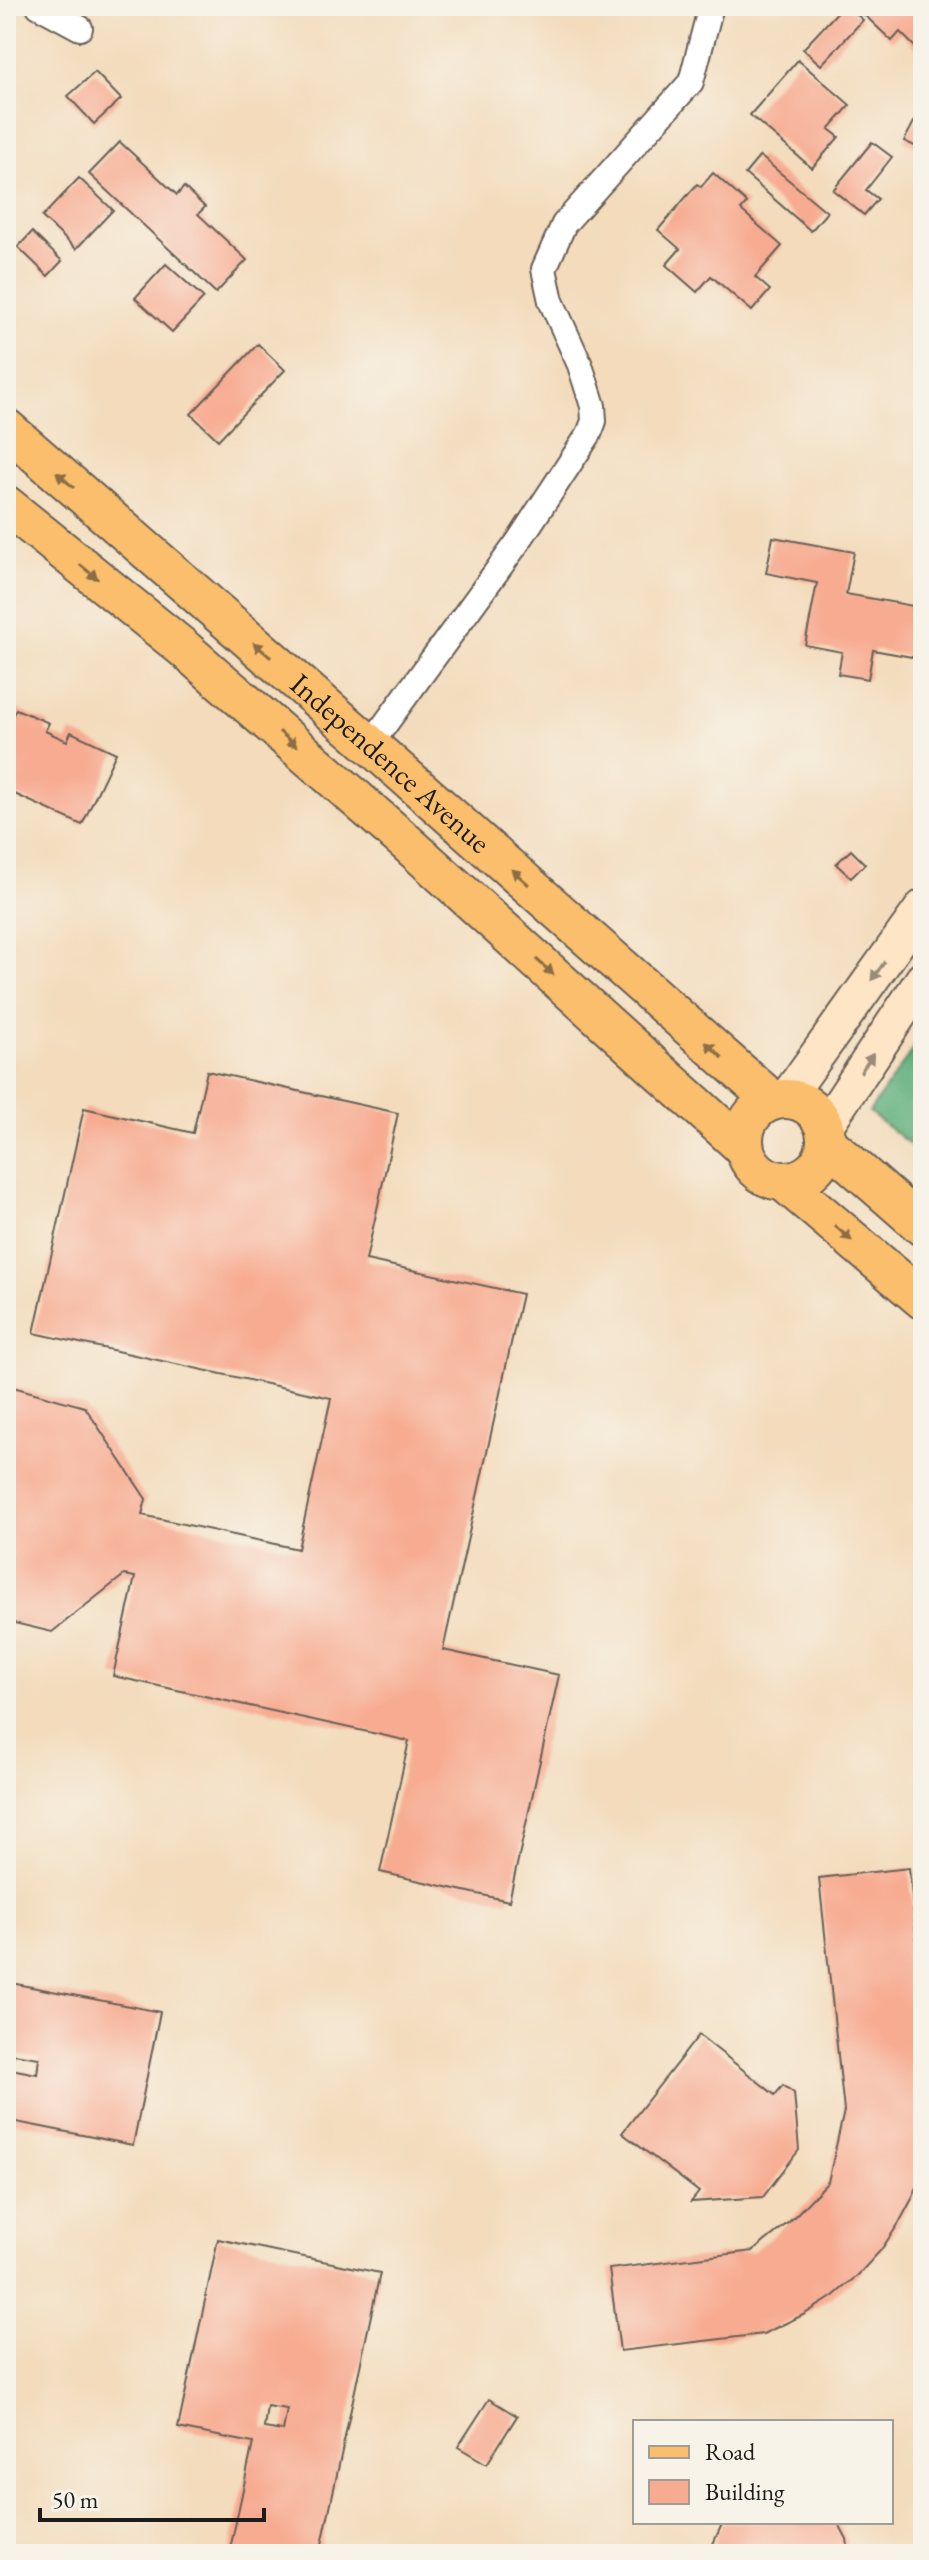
<svg xmlns="http://www.w3.org/2000/svg" width="929" height="2560" font-family="'EB Garamond',serif">
<style>
.forest{fill:#5dae7a;stroke:#3c654b;stroke-width:2}
.building{fill:#f7ac92;fill-rule:evenodd}
.lines{fill:none;stroke-linecap:round;stroke-linejoin:round}
.street-casing{stroke:#675f54;stroke-width:28}
.secondary-casing{stroke:#675f54;stroke-width:38}
.primary-casing{stroke:#675f54;stroke-width:42}
.street{stroke:#fff;stroke-width:24}
.secondary{stroke:#fde5c5;stroke-width:34}
.primary{stroke:#fabe6d;stroke-width:38}
.oneway{fill:#8b6d44}
.oneway2{fill:#988b79}
.labels{text-anchor:middle;stroke-width:6;stroke-linejoin:round;paint-order:stroke}
.street-label{font-size:30px;fill:#1c1c1c;stroke:#f7f3e8}
</style>
<rect width="100%" height="100%" fill="#f7f3e8"/>
<filter id="ink" filterUnits="userSpaceOnUse"><feTurbulence type="fractalNoise" baseFrequency=".0125" numOctaves="2"/><feDisplacementMap in="SourceGraphic" scale="16" xChannelSelector="R" yChannelSelector="G"/><feConvolveMatrix kernelMatrix="1 2 1 2 8 2 1 2 1" color-interpolation-filters="sRGB"/></filter>
<filter id="wash" filterUnits="userSpaceOnUse"><feTurbulence type="fractalNoise" baseFrequency=".006" numOctaves="4" result="noise"/><feDisplacementMap in="SourceGraphic" scale="32" xChannelSelector="R" yChannelSelector="G"/><feGaussianBlur stdDeviation="1.8" result="paint"/><feColorMatrix in="noise" values="0 0 0 0 0 0 0 0 0 0 0 0 0 0 0 0 0 1.4 0 .05"/><feComposite in="paint" operator="in"/></filter>
<g filter="url(#wash)">
<rect width="100%" height="100%" fill="#f3dbbc"/>
<path class="forest" d="M 923,1035 L 923,1155 L 869,1112 Z"/>
<g id="blocks">
<g class="building">
<path d="M 843,6 L 847,6 L 863,20 L 821,65 L 803,49 Z"/>
<path d="M 855,6 L 923,6 L 923,45 L 918,50 L 900,32 L 892,41 Z"/>
<path d="M 798,60 L 850,105 L 829,129 L 839,137 L 812,168 L 750,115 Z"/>
<path d="M 95,72 L 121,99 L 94,124 L 68,96 Z"/>
<path d="M 915,120 L 923,124 L 923,150 L 904,141 Z"/>
<path d="M 120,142 L 177,195 L 184,187 L 205,207 L 198,214 L 247,260 L 216,293 L 89,174 Z"/>
<path d="M 872,142 L 892,157 L 866,190 L 878,199 L 864,215 L 833,190 Z"/>
<path d="M 760,156 L 827,212 L 811,231 L 745,174 Z"/>
<path d="M 713,173 L 747,203 L 741,210 L 782,246 L 755,277 L 770,290 L 752,311 L 711,276 L 697,292 L 666,265 L 680,249 L 658,230 L 697,184 L 701,187 Z"/>
<path d="M 79,178 L 113,210 L 76,249 L 42,217 Z"/>
<path d="M 32,232 L 62,261 L 48,276 L 18,247 Z"/>
<path d="M 166,264 L 204,298 L 172,332 L 135,298 Z"/>
<path d="M 258,344 L 285,370 L 218,440 L 191,414 Z"/>
<path d="M 773,537 L 854,552 L 846,594 L 913,606 L 912,615 L 923,617 L 923,659 L 873,650 L 868,679 L 838,674 L 842,652 L 805,645 L 817,583 L 766,573 Z"/>
<path d="M 16,709 L 49,723 L 45,731 L 67,741 L 71,732 L 116,753 L 82,825 L 6,790 L 6,713 L 12,716 Z"/>
<path d="M 851,850 L 865,864 L 851,878 L 836,864 Z"/>
<path d="M 207,1071 L 398,1113 L 366,1260 L 522,1294 L 443,1650 L 559,1675 L 509,1901 L 380,1872 L 409,1741 L 113,1676 L 135,1577 L 124,1575 L 52,1632 L 6,1621 L 6,1385 L 85,1407 L 146,1499 L 142,1515 L 298,1549 L 331,1398 L 34,1333 L 84,1108 L 193,1133 Z"/>
<path d="M 909,1868 L 923,2000 L 923,2169 L 914,2195 L 899,2223 L 881,2250 L 858,2275 L 832,2297 L 803,2315 L 763,2334 L 620,2351 L 609,2269 L 753,2251 L 789,2222 L 828,2182 L 844,2111 L 819,1878 Z"/>
<path d="M 6,1982 L 160,2012 L 133,2145 L 6,2120 ZM 14,2054 L 39,2058 L 37,2074 L 11,2069 Z"/>
<path d="M 699,2035 L 775,2095 L 783,2085 L 794,2093 L 799,2150 L 763,2197 L 691,2202 L 699,2192 L 622,2133 Z"/>
<path d="M 218,2239 L 380,2273 L 320,2554 L 229,2554 L 253,2443 L 178,2428 ZM 267,2406 L 287,2409 L 283,2431 L 264,2428 Z"/>
<path d="M 489,2399 L 517,2416 L 487,2464 L 458,2447 Z"/>
<path d="M 723,2522 L 838,2522 L 847,2539 L 849,2554 L 712,2554 L 712,2546 Z"/>
</g>
</g>
</g>
<g filter="url(#ink)">
<use href="#blocks" fill-opacity="0" stroke="#675f54" stroke-width="2"/>
<g class="lines">
<defs>
<g id="street">
<path d="M 39,6 L 80,28"/>
<path d="M 370,745 L 518,542 L 589,434 L 594,421 L 593,406 L 580,365 L 551,301 L 544,269 L 564,224 L 691,82 L 711,6"/>
</g>
<g id="secondary">
<path d="M 785,1100 L 923,907"/>
<path d="M 824,1128 L 923,979"/>
</g>
<g id="primary">
<path id="s1" d="M 6,428 L 370,745 L 773,1101"/>
<path d="M 6,505 L 182,647 L 407,843 L 744,1148"/>
<circle cx="785" cy="1140" r="41"/>
<path d="M 826,1142 L 923,1227"/>
<path d="M 784,1182 L 923,1300"/>
</g>
</defs>
<use href="#street" class="street-casing"/>
<use href="#secondary" class="secondary-casing"/>
<use href="#primary" class="primary-casing"/>
<use href="#street" class="street"/>
<use href="#secondary" class="secondary"/>
<use href="#primary" class="primary"/>
</g>
<defs><path id="oneway-solid" d="M-6-.8H1V-3.2L6.5 0L1 3.2V.8H-6Z" transform="scale(2)"/></defs>
<g class="oneway">
<use href="#oneway-solid" transform="translate(65 480) rotate(-139)"/>
<use href="#oneway-solid" transform="translate(89 572) rotate(39)"/>
<use href="#oneway-solid" transform="translate(262 650) rotate(-139)"/>
<use href="#oneway-solid" transform="translate(288 739) rotate(41)"/>
<use href="#oneway-solid" transform="translate(520 877) rotate(-138)"/>
<use href="#oneway-solid" transform="translate(545 967) rotate(42)"/>
<use href="#oneway-solid" transform="translate(714 1050) rotate(-138)"/>
<use href="#oneway-solid" transform="translate(843 1233) rotate(41)"/>
</g>
<g class="oneway2">
<use href="#oneway-solid" transform="translate(878 971) rotate(126)"/>
<use href="#oneway-solid" transform="translate(867 1063) rotate(-56)"/>
</g>
</g>
<g class="labels">
<g class="street-label">
<text dy="10" stroke="none"><textPath href="#s1" startOffset="510">Independence Avenue</textPath></text>
</g>
</g>
<rect width="929" height="2560" fill="none" stroke="#f7f3e8" stroke-width="32"/>
<rect x="633" y="2420" width="260" height="104" fill="#f7f3e8" stroke="#9f9d96" stroke-width="2"/>
<rect x="649" y="2446" width="40" height="12" fill="#fabe6d" stroke="#9f9d96" stroke-width="2"/>
<text x="705" y="2460" font-size="24" fill="#1c1c1c">Road</text>
<rect x="649" y="2480" width="40" height="24" fill="#f7ac92" stroke="#9f9d96" stroke-width="2"/>
<text x="705" y="2500" font-size="24" fill="#1c1c1c">Building</text>
<path d="M40 2508v12h224v-12" fill="none" stroke="#1c1c1c" stroke-width="4"/>
<text x="52" y="2508" font-size="24" fill="#1c1c1c" stroke="#f7f3e8" stroke-width="6" paint-order="stroke">50 m</text>
</svg>
